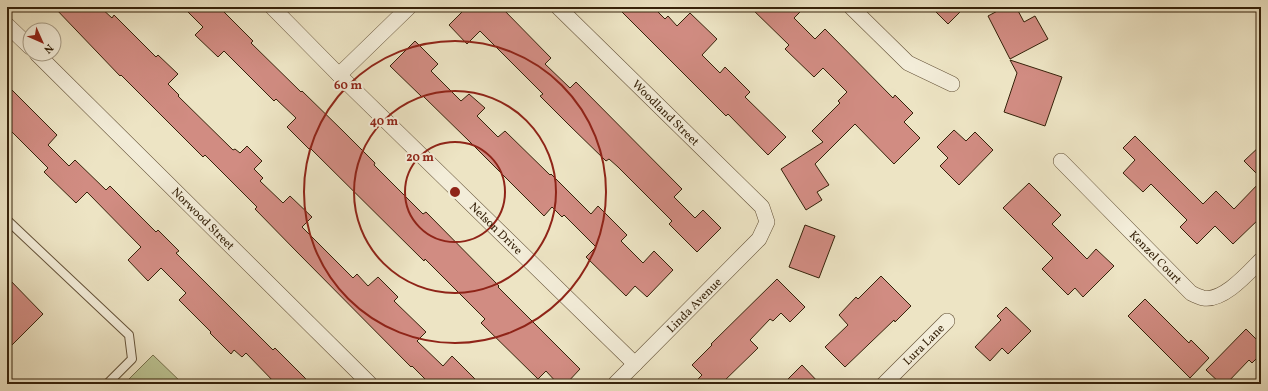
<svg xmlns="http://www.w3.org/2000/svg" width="1268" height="391" font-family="Vollkorn,serif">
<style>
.green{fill:#bbc392;stroke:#78724e}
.building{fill:#d18c82;stroke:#36220a}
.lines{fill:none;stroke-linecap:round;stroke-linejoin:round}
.lane-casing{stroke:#645238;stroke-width:10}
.street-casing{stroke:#645238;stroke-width:16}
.lane{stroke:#f3edd9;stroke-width:8}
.street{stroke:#f3edd9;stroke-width:15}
.ring{fill:none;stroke:#8f2418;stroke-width:2}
.labels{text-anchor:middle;stroke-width:4;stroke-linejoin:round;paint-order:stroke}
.street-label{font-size:12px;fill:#36220a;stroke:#f3edd9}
.centre{fill:#8f2418;stroke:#f3edd9;stroke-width:2}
.ring-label{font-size:12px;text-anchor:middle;font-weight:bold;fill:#8f2418;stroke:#f3edd9;stroke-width:4;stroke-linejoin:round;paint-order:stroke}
</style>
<rect width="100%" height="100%" fill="#ede4c4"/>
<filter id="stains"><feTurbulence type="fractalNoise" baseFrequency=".005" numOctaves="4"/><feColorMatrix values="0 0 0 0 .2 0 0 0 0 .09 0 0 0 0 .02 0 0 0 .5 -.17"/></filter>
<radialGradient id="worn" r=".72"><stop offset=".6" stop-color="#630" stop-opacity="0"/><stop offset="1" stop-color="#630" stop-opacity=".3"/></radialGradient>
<path class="green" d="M 153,355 L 183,384 L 124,384 Z"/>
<g class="building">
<path d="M 54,7 L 100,7 L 112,18 L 114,15 L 156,57 L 158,55 L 178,74 L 168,84 L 179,95 L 178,96 L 233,150 L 235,149 L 240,153 L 247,146 L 262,161 L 254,169 L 263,178 L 260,181 L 283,203 L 290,196 L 312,217 L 302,227 L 353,278 L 357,274 L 368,286 L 378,277 L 398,297 L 394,301 L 426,332 L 417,341 L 443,366 L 452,356 L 480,384 L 430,384 L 412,366 L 411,367 L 297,252 L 255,209 L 257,207 L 205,155 L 203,157 L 121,75 L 120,76 Z"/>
<path d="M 183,7 L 219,7 L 253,41 L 251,43 L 301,92 L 302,91 L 343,131 L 375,163 L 374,165 L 423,214 L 426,212 L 499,286 L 498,287 L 580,369 L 566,384 L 558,384 L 546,371 L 538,379 L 481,323 L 485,319 L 425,259 L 424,261 L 310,148 L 309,149 L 287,127 L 296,118 L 276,99 L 274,101 L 224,51 L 218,57 L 195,35 L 203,27 Z"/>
<path d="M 467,7 L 501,7 L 551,58 L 545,64 L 570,88 L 576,82 L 682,189 L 674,197 L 695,218 L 703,210 L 721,228 L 697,252 L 669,224 L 672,221 L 618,167 L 609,159 L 606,161 L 569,125 L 540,96 L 543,94 L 480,31 L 467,44 L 449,25 Z"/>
<path d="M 617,7 L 653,7 L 665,19 L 668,16 L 677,26 L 690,13 L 717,39 L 702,55 L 720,73 L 725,67 L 750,92 L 745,97 L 786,137 L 768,155 L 728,114 L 726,116 Z"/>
<path d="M 750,7 L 805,7 L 794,18 L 815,39 L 825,29 L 893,98 L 895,95 L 913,113 L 904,122 L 920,138 L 894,164 L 855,124 L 815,164 L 829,185 L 817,192 L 822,200 L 806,210 L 781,169 L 823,142 L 812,131 L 840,103 L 838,101 L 847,92 L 823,68 L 814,77 L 785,49 L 789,45 Z"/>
<path d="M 931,7 L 965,7 L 948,24 Z"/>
<path d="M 1005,7 L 1016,7 L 1024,22 L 1035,16 L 1048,39 L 1010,59 L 988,16 Z"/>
<path d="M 415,41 L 438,64 L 431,71 L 461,101 L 469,94 L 485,108 L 477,116 L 498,137 L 505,131 L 550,175 L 551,174 L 591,214 L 598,206 L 627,235 L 621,241 L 643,263 L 654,251 L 673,270 L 647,297 L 635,286 L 626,296 L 586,257 L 596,247 L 564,215 L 562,217 L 552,207 L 544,216 L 469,141 L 423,96 L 422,97 L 390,66 Z"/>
<path d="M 1010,60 L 1062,77 L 1045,126 L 1004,112 L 1017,73 Z"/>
<path d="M 7,85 L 57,135 L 48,145 L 69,166 L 75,160 L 106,190 L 110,186 L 156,232 L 158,230 L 179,251 L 176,253 L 273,350 L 275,348 L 311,384 L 276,384 L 246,353 L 242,357 L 234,350 L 231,354 L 210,333 L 211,332 L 179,300 L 186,293 L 161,268 L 148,281 L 128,260 L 141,247 L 87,192 L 76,203 L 44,172 L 48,168 L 7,127 Z"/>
<path d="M 954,130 L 966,141 L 975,132 L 993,150 L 959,185 L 940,166 L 948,158 L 937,147 Z"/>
<path d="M 1135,136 L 1203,204 L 1216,191 L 1234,209 L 1261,181 L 1261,217 L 1233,244 L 1215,226 L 1197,244 L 1180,227 L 1187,220 L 1151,184 L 1143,192 L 1123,173 L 1135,160 L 1123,148 Z"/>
<path d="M 1261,145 L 1261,178 L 1244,161 Z"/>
<path d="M 1029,183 L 1061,215 L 1052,224 L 1087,259 L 1096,249 L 1114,266 L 1083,297 L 1075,288 L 1068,295 L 1042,269 L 1053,258 L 1003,208 Z"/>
<path d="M 805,225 L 835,236 L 819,278 L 789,267 Z"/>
<path d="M 881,276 L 911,306 L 895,322 L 894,320 L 845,367 L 825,347 L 848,325 L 839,315 L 856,297 L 858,299 Z"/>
<path d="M 7,277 L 43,314 L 7,350 Z"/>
<path d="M 777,279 L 805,307 L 790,322 L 781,313 L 773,321 L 770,319 L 750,340 L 758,348 L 721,384 L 693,384 L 702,375 L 692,365 L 712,345 L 711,344 Z"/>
<path d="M 1145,299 L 1189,343 L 1191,340 L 1209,358 L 1190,378 L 1128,316 Z"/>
<path d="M 1006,307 L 1031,331 L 1008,354 L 1002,348 L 990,361 L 975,347 L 1001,320 L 997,316 Z"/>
<path d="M 1246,329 L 1261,344 L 1261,354 L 1252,363 L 1249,360 L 1226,384 L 1221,384 L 1206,370 Z"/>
<path d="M 802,365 L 820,384 L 783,384 Z"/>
</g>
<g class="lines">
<defs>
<path id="lane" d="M 7,220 L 129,335 L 132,359 L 107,384"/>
<g id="street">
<path id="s1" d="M 272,7 L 339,75 L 635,364"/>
<path id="s2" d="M 558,7 L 762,207 L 767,222 L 759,239 L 615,384"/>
<path d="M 851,7 L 908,63 L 952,84"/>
<path d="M 7,25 L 30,47"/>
<path id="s3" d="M 37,54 L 370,384"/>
<path d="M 339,75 L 409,7"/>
<path id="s4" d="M 1061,161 L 1191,293 C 1195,295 1199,297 1203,298 C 1223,302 1248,273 1261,260"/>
<path id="s5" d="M 884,384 L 947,321"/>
</g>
</defs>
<use href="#lane" class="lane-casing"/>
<use href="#street" class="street-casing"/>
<use href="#lane" class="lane"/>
<use href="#street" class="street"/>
</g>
<g class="ring">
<circle cx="455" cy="192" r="50"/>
<circle cx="455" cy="192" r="101"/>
<circle cx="455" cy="192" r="151"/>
</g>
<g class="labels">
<g class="street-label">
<text dy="4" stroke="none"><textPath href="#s2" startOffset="151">Woodland Street</textPath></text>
<text dy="4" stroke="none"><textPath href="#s3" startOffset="234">Norwood Street</textPath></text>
<text dy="4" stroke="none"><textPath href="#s1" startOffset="315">Nelson Drive</textPath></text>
<text dy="4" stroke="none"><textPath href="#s4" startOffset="135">Kenzel Court</textPath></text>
<text transform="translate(694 305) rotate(-45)" y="4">Linda Avenue</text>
<text dy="4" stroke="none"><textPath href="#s5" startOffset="56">Lura Lane</textPath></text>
</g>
</g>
<circle cx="455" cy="192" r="6" class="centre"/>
<g class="ring-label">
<text x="348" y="89">60 m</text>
<text x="384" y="125">40 m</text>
<text x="420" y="161">20 m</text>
</g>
<rect width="1268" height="391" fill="none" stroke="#ede4c4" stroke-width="24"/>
<rect x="8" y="8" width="1252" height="375" fill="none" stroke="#36220a" stroke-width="2"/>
<rect x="12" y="12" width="1244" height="367" fill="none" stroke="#36220a"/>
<g transform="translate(42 42) rotate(135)"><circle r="19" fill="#f3edd9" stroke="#a79c86"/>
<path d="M0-3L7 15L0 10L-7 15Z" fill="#8f2418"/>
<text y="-6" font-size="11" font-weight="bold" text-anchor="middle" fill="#36220a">N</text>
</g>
<rect width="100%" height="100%" filter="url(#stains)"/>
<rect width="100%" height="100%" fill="url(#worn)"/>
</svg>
